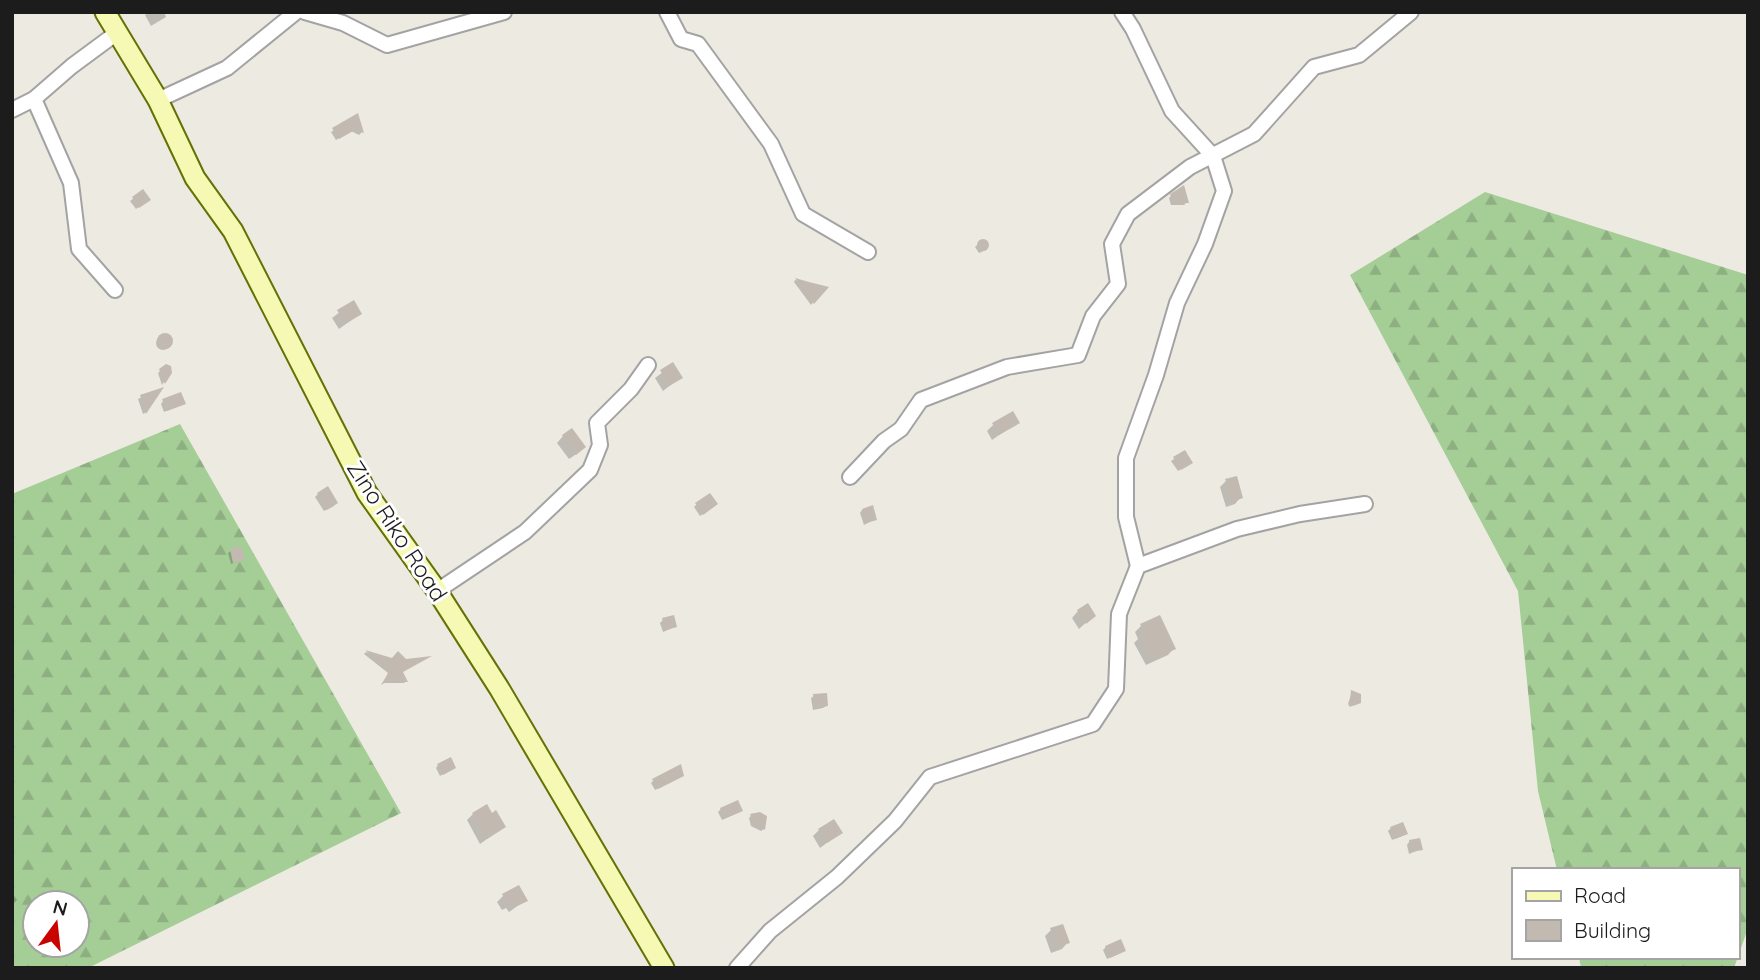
<svg xmlns="http://www.w3.org/2000/svg" width="1760" height="980" font-family="Quicksand,sans-serif">
<style>
.forest{fill:url(#forest-firs);fill-rule:evenodd}
.shadow{fill:#0003}
.building{fill:#c2b9b1}
.lines{fill:none;stroke-linecap:round;stroke-linejoin:round}
.street-casing{stroke:#a3a3a3;stroke-width:18}
.secondary-casing{stroke:#647104;stroke-width:23}
.street{stroke:#fff;stroke-width:14}
.secondary{stroke:#f5f9b3;stroke-width:19}
.labels{text-anchor:middle;stroke-width:6;stroke-linejoin:round;paint-order:stroke}
.street-label{font-size:23px;fill:#1c1c1c;stroke:#fff}
</style>
<defs>
<pattern id="forest-firs" width="22" height="20" patternUnits="userSpaceOnUse" patternTransform="scale(1.75)"><rect width="22" height="20" fill="#a5cd96"/><path d="M5 1l3.5 6h-7zM16 11l3.5 6h-7z" fill="#8daf81"/></pattern>
</defs>
<rect width="100%" height="100%" fill="#edeae1"/>
<g class="forest">
<path d="M 1485,192 L 1748,275 L 1748,928 L 1734,968 L 1581,968 L 1579,957 L 1737,957 L 1737,870 L 1557,870 L 1538,791 L 1518,591 L 1350,275 Z"/>
<path d="M 180,424 L 401,813 L 88,968 L 12,968 L 12,494 ZM 35,903 L 77,903 L 77,945 L 35,945 Z"/>
</g>
<g class="shadow">
<path d="M 149,12 L 164,12 L 166,17 L 151,26 L 145,15 Z"/>
<path d="M 357,116 L 362,132 L 359,135 L 351,131 L 336,140 L 331,132 Z"/>
<path d="M 143,192 L 146,202 L 136,209 L 130,201 Z"/>
<path d="M 1172,195 L 1187,202 L 1184,205 L 1171,205 L 1169,198 Z"/>
<path d="M 982,241 L 987,243 L 986,250 L 979,253 L 975,247 Z"/>
<path d="M 795,280 L 825,288 L 811,305 L 794,282 Z"/>
<path d="M 353,302 L 360,314 L 339,329 L 332,318 Z"/>
<circle cx="163" cy="343" r="7"/>
<path d="M 673,365 L 681,377 L 663,391 L 655,378 Z"/>
<path d="M 166,366 L 170,373 L 162,385 L 158,373 Z"/>
<path d="M 159,390 L 145,413 L 143,414 L 138,399 Z"/>
<path d="M 163,401 L 184,403 L 164,412 L 161,404 Z"/>
<path d="M 1018,422 L 992,440 L 987,431 L 993,425 Z"/>
<path d="M 563,436 L 578,453 L 569,459 L 557,443 Z"/>
<path d="M 1185,452 L 1188,465 L 1178,471 L 1171,461 Z"/>
<path d="M 1226,481 L 1241,497 L 1235,504 L 1226,507 L 1220,487 Z"/>
<path d="M 318,494 L 334,506 L 324,511 L 315,497 Z"/>
<path d="M 696,505 L 711,508 L 700,516 L 694,507 Z"/>
<path d="M 862,510 L 875,519 L 864,525 L 860,513 Z"/>
<path d="M 231,551 L 243,559 L 231,564 L 228,553 Z"/>
<path d="M 1078,611 L 1092,617 L 1079,629 L 1072,618 Z"/>
<path d="M 663,620 L 675,627 L 663,632 L 660,623 Z"/>
<path d="M 1141,626 L 1174,648 L 1168,655 L 1146,665 L 1134,643 L 1138,639 L 1135,632 Z"/>
<path d="M 366,652 L 392,660 L 406,681 L 404,683 L 384,683 L 388,673 L 364,654 Z"/>
<path d="M 1352,692 L 1359,702 L 1350,707 L 1348,704 Z"/>
<path d="M 814,696 L 826,706 L 823,708 L 813,710 L 811,698 Z"/>
<path d="M 438,765 L 454,768 L 440,776 L 436,768 Z"/>
<path d="M 679,778 L 655,790 L 651,783 L 654,780 Z"/>
<path d="M 721,809 L 741,811 L 722,820 L 718,812 Z"/>
<path d="M 473,814 L 504,827 L 480,844 L 467,820 Z"/>
<path d="M 751,816 L 764,829 L 761,831 L 751,826 L 749,818 Z"/>
<path d="M 1391,828 L 1406,834 L 1392,840 L 1388,831 Z"/>
<path d="M 819,830 L 840,833 L 820,848 L 813,836 Z"/>
<path d="M 1409,842 L 1421,849 L 1409,854 L 1407,845 Z"/>
<path d="M 12,893 L 17,900 L 12,905 Z"/>
<path d="M 503,896 L 526,900 L 509,912 L 506,908 L 502,910 L 497,902 Z"/>
<path d="M 1051,930 L 1068,942 L 1062,949 L 1051,953 L 1045,936 Z"/>
<path d="M 1106,947 L 1124,951 L 1107,959 L 1103,950 Z"/>
</g>
<g class="building">
<path d="M 358,113 L 364,133 L 355,130 L 339,139 L 332,128 Z"/>
<path d="M 1184,185 L 1189,203 L 1173,203 L 1170,194 Z"/>
<path d="M 143,189 L 151,200 L 139,208 L 132,197 Z"/>
<circle cx="983" cy="245" r="6"/>
<path d="M 795,278 L 809,282 L 829,287 L 814,304 Z"/>
<path d="M 354,300 L 362,314 L 345,324 L 337,310 Z"/>
<circle cx="165" cy="341" r="8"/>
<path d="M 673,362 L 683,378 L 669,386 L 660,370 Z"/>
<path d="M 166,364 L 171,366 L 172,373 L 165,384 L 159,369 Z"/>
<path d="M 164,387 L 146,414 L 140,395 Z"/>
<path d="M 181,392 L 186,404 L 167,411 L 162,399 Z"/>
<path d="M 1013,411 L 1020,423 L 999,435 L 992,423 Z"/>
<path d="M 572,428 L 586,447 L 576,455 L 562,435 Z"/>
<path d="M 1185,450 L 1193,463 L 1181,470 L 1173,457 Z"/>
<path d="M 1237,476 L 1243,498 L 1232,502 L 1225,479 Z"/>
<path d="M 328,486 L 338,503 L 327,510 L 317,493 Z"/>
<path d="M 710,493 L 718,504 L 703,515 L 695,503 Z"/>
<path d="M 873,505 L 877,520 L 866,523 L 862,509 Z"/>
<path d="M 241,546 L 245,560 L 233,563 L 230,549 Z"/>
<path d="M 1088,603 L 1096,616 L 1086,624 L 1077,610 Z"/>
<path d="M 674,615 L 677,627 L 665,630 L 662,618 Z"/>
<path d="M 1160,615 L 1176,649 L 1152,660 L 1139,635 L 1144,633 L 1140,624 Z"/>
<path d="M 365,650 L 392,658 L 398,651 L 406,659 L 432,656 L 403,672 L 408,682 L 388,681 L 381,685 L 390,670 Z"/>
<path d="M 1351,690 L 1361,694 L 1361,703 L 1353,706 L 1350,702 Z"/>
<path d="M 827,693 L 828,706 L 815,708 L 813,694 Z"/>
<path d="M 451,757 L 456,768 L 443,775 L 437,764 Z"/>
<path d="M 681,764 L 684,776 L 658,789 L 652,779 Z"/>
<path d="M 738,800 L 743,811 L 724,819 L 720,808 Z"/>
<path d="M 487,804 L 492,813 L 496,810 L 506,827 L 487,839 L 472,813 Z"/>
<path d="M 760,812 L 767,816 L 765,830 L 753,823 L 750,814 Z"/>
<path d="M 834,819 L 843,833 L 827,843 L 818,829 Z"/>
<path d="M 1403,822 L 1408,834 L 1395,839 L 1390,827 Z"/>
<path d="M 1420,838 L 1423,850 L 1411,852 L 1409,840 Z"/>
<path d="M 519,885 L 528,901 L 515,907 L 513,903 L 508,905 L 502,894 Z"/>
<path d="M 1063,924 L 1070,943 L 1057,947 L 1050,928 Z"/>
<path d="M 1121,939 L 1126,951 L 1110,958 L 1105,946 Z"/>
</g>
<g class="lines">
<defs>
<g id="street">
<path d="M 305,12 L 343,23 L 387,45 L 504,12"/>
<path d="M 667,12 L 681,39 L 698,44 L 771,144 L 803,214 L 868,252"/>
<path d="M 1122,12 L 1133,29 L 1172,111 L 1213,156 L 1224,191 L 1205,244 L 1177,303 L 1156,375 L 1126,458 L 1126,517 L 1138,566"/>
<path d="M 34,99 L 71,183 L 79,249 L 115,290"/>
<path d="M 158,100 L 227,68 L 296,12"/>
<path d="M 12,110 L 34,99 L 72,66 L 118,32"/>
<path d="M 850,477 L 884,441 L 901,429 L 921,400 L 1007,367 L 1078,355 L 1093,316 L 1118,284 L 1112,244 L 1128,214 L 1190,167 L 1254,134 L 1314,67 L 1359,55 L 1411,12"/>
<path d="M 437,591 L 525,532 L 590,470 L 600,445 L 597,423 L 631,389 L 648,365"/>
<path d="M 737,968 L 770,931 L 837,877 L 895,821 L 930,777 L 1093,724 L 1116,689 L 1119,614 L 1138,566 L 1237,529 L 1300,514 L 1365,504"/>
</g>
<path id="secondary" d="M 105,12 L 158,100 L 195,178 L 233,231 L 367,493 L 437,591 L 499,688 L 664,968"/>
</defs>
<use href="#street" class="street-casing"/>
<use href="#secondary" class="secondary-casing"/>
<use href="#street" class="street"/>
<use href="#secondary" class="secondary"/>
</g>
<g class="labels">
<g class="street-label">
<text transform="translate(397 531) rotate(57)" y="8">Zino Riko Road</text>
</g>
</g>
<rect width="1760" height="980" fill="none" stroke="#1c1c1c" stroke-width="28"/>
<rect x="1512" y="868" width="228" height="91" fill="#ffffff" stroke="#a4a4a4" stroke-width="2"/>
<rect x="1526" y="891" width="35" height="10" fill="#f5f9b3" stroke="#a4a4a4" stroke-width="2"/>
<text x="1574" y="903" font-size="21" fill="#1c1c1c">Road</text>
<rect x="1526" y="920" width="35" height="21" fill="#c2b9b1" stroke="#a4a4a4" stroke-width="2"/>
<text x="1574" y="938" font-size="21" fill="#1c1c1c">Building</text>
<g transform="translate(56 924) rotate(15)"><circle r="33" fill="#ffffff" stroke="#a4a4a4" stroke-width="2"/>
<path d="M0-5L12 26L0 18L-12 26Z" fill="#c80300"/>
<text y="-10" font-size="19" font-weight="bold" text-anchor="middle" fill="#1c1c1c">N</text>
</g>
</svg>
